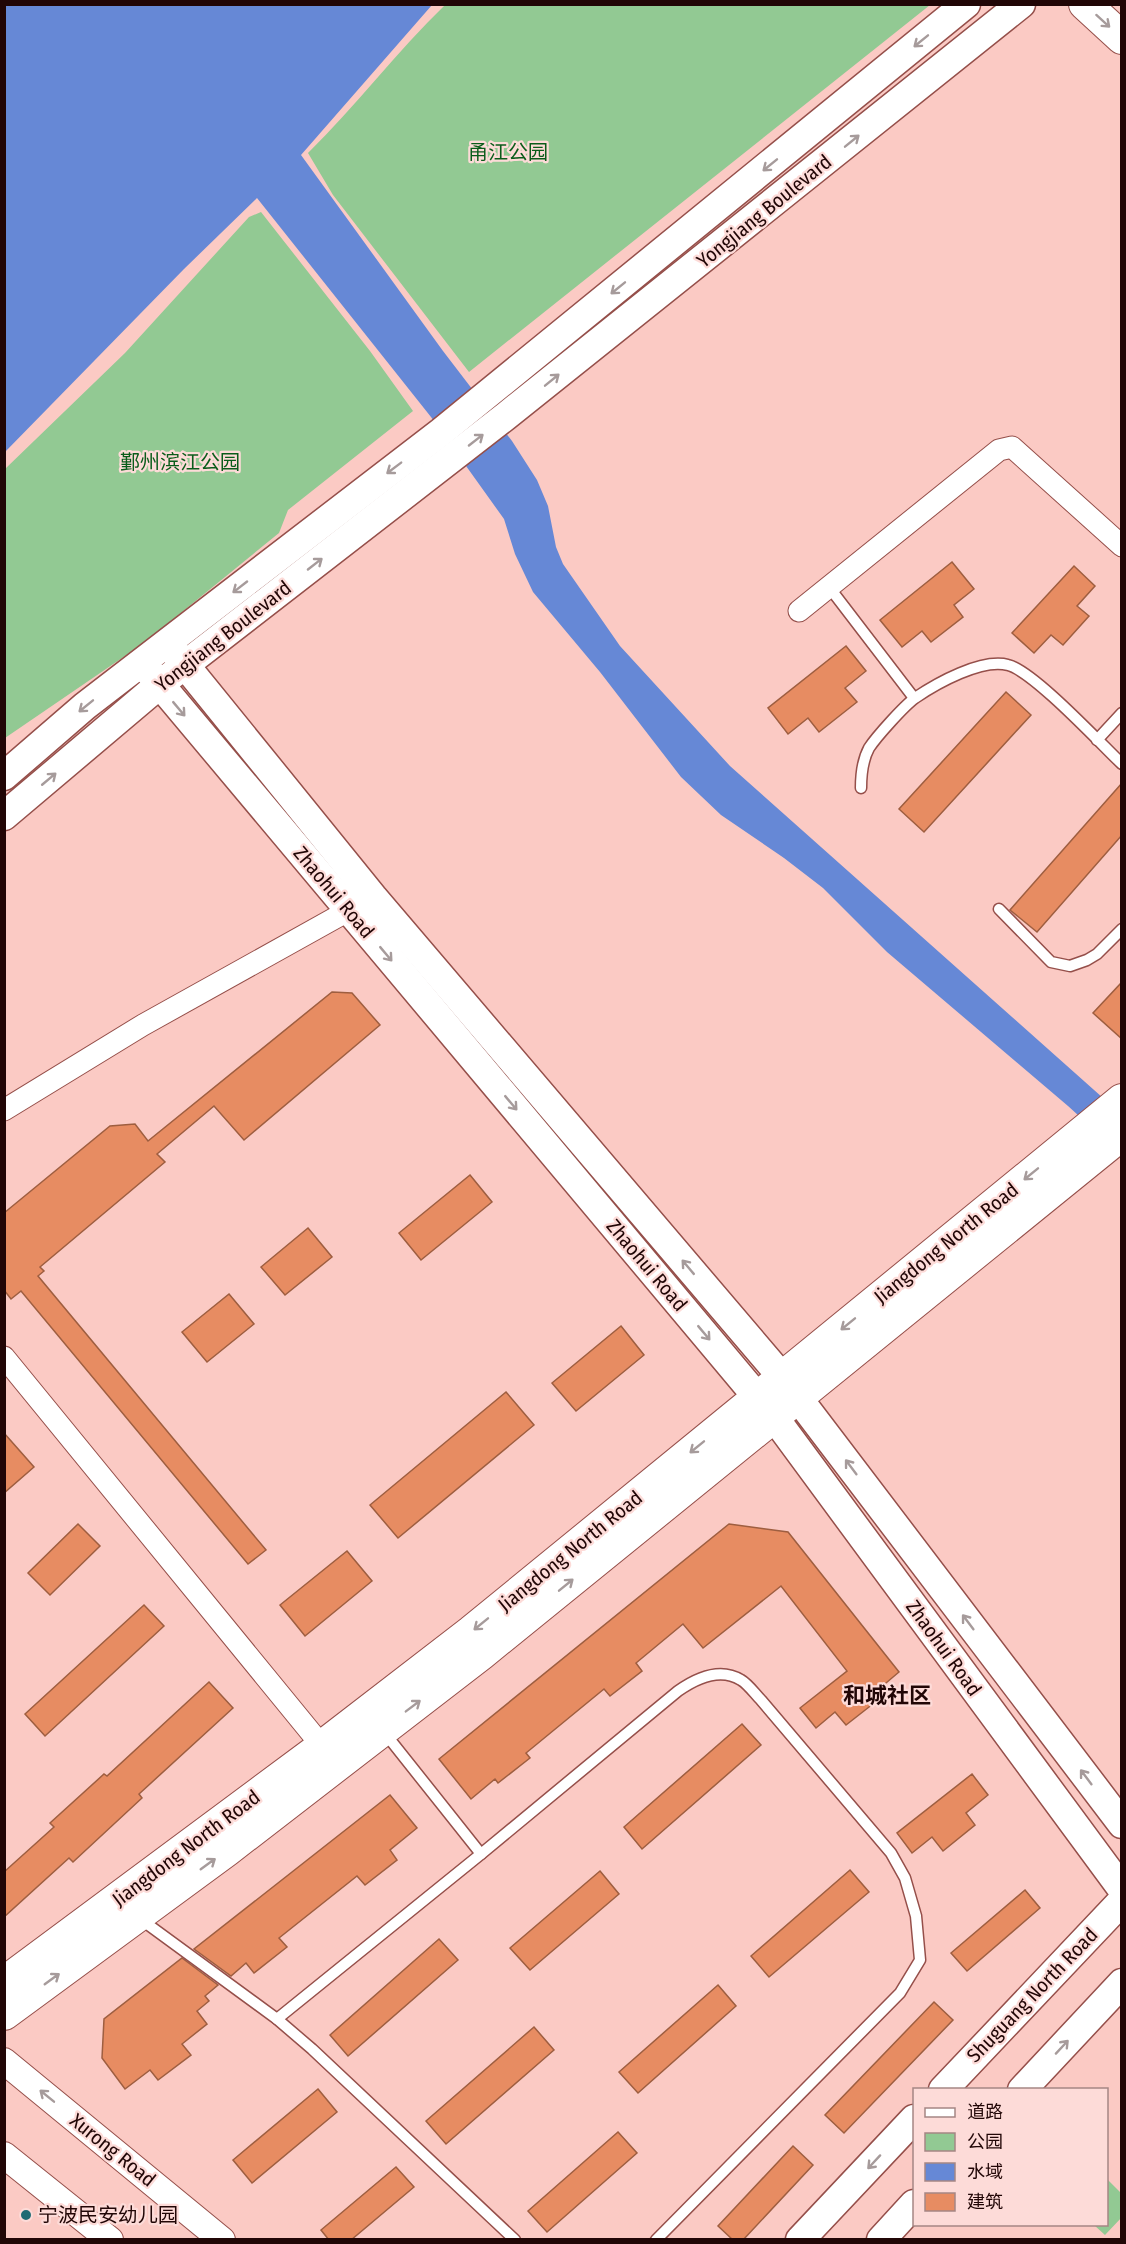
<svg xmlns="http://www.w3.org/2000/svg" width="1126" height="2244" font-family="'Fira Sans Condensed','Noto Sans SC',sans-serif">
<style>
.green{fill:#92c993}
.water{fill:#6688d6}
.building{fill:#e78c62;stroke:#9e5e40;stroke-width:1.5}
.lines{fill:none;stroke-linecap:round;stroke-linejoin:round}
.service-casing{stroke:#954f4a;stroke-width:13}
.minor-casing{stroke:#954f4a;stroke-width:23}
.tertiary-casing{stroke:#954f4a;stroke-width:28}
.secondary-casing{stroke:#954f4a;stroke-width:31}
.primary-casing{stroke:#954f4a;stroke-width:34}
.service{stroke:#fff;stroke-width:10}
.minor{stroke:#fff;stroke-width:21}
.tertiary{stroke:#fff;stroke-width:26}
.secondary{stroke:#fff;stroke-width:28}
.primary{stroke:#fff;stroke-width:32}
.oneway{stroke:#a69b9b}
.poi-dot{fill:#206b73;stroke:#fddbd8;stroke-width:2}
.labels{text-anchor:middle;stroke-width:4.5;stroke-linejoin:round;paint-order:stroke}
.park-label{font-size:20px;fill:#0a5c1a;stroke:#fddbd8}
.street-label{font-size:20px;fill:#210606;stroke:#fddbd8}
.poi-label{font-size:20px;fill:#210606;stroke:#fddbd8;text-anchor:start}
.quarter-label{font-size:22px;font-weight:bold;fill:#210606;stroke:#fddbd8}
</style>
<rect width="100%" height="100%" fill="#fbcac4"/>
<g class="green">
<path d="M 445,5 L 445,4 L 930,5 L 469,372 L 333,195 L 308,153 C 356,106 397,51 445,5 Z"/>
<path d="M 261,212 L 370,351 L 413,411 L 288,510 L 279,533 L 144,643 L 5,738 L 5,469 L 125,353 L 249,217 Z"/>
<path d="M 1107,2179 L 1121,2193 L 1122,2217 L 1105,2235 L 1094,2225 L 1106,2224 Z"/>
</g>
<path class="water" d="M 5,5 L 432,5 L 301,155 L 443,351 L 512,441 L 537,480 L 548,506 L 556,547 L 563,564 L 620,646 L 730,766 L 1121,1114 L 1121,1154 L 1068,1106 L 887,952 L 823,888 L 784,858 L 721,815 L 681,777 L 600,672 L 533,592 L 515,554 L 504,519 L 431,417 L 257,198 L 184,269 L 5,452 Z"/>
<g class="building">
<path d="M 952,562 L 974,589 L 954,605 L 963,617 L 931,642 L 922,631 L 902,647 L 880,620 Z"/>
<path d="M 1074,566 L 1095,586 L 1077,606 L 1089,616 L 1063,645 L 1051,635 L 1034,653 L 1012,633 Z"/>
<path d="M 846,646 L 866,671 L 845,688 L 857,702 L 819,732 L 808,718 L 788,734 L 768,708 Z"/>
<path d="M 1006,692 L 1031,715 L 924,832 L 899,809 Z"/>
<path d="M 1122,783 L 1122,835 L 1037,932 L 1010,910 Z"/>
<path d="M 1122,982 L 1122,1039 L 1093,1013 Z"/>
<path d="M 332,992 L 352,993 L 380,1025 L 244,1140 L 214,1106 L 157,1154 L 165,1162 L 40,1267 L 44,1271 L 38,1276 L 266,1550 L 248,1564 L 21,1291 L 11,1299 L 4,1290 L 4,1213 L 110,1126 L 135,1124 L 148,1141 Z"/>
<path d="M 470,1175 L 492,1202 L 421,1260 L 399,1233 Z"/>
<path d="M 308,1228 L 332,1257 L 285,1295 L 261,1267 Z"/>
<path d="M 229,1294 L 254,1324 L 207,1362 L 182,1332 Z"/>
<path d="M 621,1326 L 644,1355 L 576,1411 L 552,1383 Z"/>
<path d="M 506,1392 L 534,1425 L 398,1538 L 370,1505 Z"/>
<path d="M 4,1433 L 34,1467 L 4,1493 Z"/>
<path d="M 78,1524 L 100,1546 L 50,1595 L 28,1573 Z"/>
<path d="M 729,1524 L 788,1532 L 899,1672 L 873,1694 L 878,1700 L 846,1725 L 835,1712 L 816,1728 L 800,1708 L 847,1671 L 781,1586 L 703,1648 L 683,1624 L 636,1663 L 642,1671 L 610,1696 L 604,1689 L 526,1753 L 530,1758 L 498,1783 L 495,1779 L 471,1799 L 439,1759 Z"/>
<path d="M 347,1551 L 372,1581 L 305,1636 L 280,1605 Z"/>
<path d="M 144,1605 L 164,1626 L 45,1736 L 25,1714 Z"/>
<path d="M 209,1682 L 233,1708 L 139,1794 L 142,1798 L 73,1862 L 69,1858 L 4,1917 L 4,1872 L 54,1827 L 50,1823 L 104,1774 L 107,1776 Z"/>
<path d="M 742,1724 L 761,1745 L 642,1849 L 624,1827 Z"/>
<path d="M 972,1774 L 988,1795 L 966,1813 L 975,1825 L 943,1851 L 932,1837 L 912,1853 L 897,1833 Z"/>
<path d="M 390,1795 L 417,1828 L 390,1850 L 397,1860 L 365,1885 L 357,1876 L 279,1938 L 287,1947 L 254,1973 L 246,1963 L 231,1976 L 194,1949 Z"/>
<path d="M 850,1870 L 869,1892 L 769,1977 L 751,1956 Z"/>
<path d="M 600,1871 L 619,1894 L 530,1970 L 510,1948 Z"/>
<path d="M 1025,1890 L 1040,1908 L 967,1971 L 951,1953 Z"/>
<path d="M 439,1939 L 458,1960 L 348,2056 L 330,2035 Z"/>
<path d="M 182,1958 L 218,1985 L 205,1996 L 209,2001 L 197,2011 L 207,2024 L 182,2044 L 191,2055 L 158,2080 L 150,2070 L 125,2089 L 102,2058 L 104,2019 Z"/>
<path d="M 718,1985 L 736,2006 L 638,2093 L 619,2072 Z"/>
<path d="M 934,2002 L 953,2020 L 844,2133 L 825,2115 Z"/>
<path d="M 534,2027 L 554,2050 L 446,2144 L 426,2121 Z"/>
<path d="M 318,2089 L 337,2112 L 252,2183 L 233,2160 Z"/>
<path d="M 618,2132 L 637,2153 L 547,2232 L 528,2211 Z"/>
<path d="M 793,2146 L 813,2165 L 743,2240 L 733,2240 L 718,2226 Z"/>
<path d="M 396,2167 L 414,2187 L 351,2240 L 329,2240 L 321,2230 Z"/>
</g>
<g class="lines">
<defs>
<g id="service">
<path d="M 829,587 L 914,698"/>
<path d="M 1097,740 L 1122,713"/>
<path d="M 861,788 C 861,774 862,761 869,748 C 877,736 904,706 915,698 C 937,683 982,658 1008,665 C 1033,671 1099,742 1122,764"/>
<path d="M 999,909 L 1051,962 L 1070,966 L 1087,960 L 1097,954 L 1122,929"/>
<path d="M 384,1732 L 481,1854"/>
<path d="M 139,1918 L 277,2019 L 312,2049 L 515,2240"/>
<path d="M 277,2019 L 481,1854 L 678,1691 C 695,1679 720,1667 741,1680 C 748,1684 755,1694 761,1700 L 891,1853 L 905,1878 L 916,1916 L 920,1960 L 900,1993 L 656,2240"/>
</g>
<g id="minor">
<path d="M 799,611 L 999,450 L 1012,447 L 1122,546"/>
<path d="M 4,1110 L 143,1025 L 362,903"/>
<path d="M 4,1357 L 331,1757"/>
</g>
<g id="tertiary">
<path d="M 4,2061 L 222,2240"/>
<path d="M 4,2155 L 110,2240"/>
</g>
<g id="secondary">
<path d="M 168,644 L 373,897 L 782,1377 L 1122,1824"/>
<path d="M 142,663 L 774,1417 L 1122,1889"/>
<path d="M 4,776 L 85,706 L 441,432 L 966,4"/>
<path d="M 4,816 L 159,685 L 506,416 L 1021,4"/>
<path d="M 943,2090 L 1122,1901"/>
<path d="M 1022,2090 L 1122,1983"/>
<path d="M 800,2240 L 914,2119"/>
<path d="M 881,2240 L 914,2204"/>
</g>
<g id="primary">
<path d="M 1085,4 L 1122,38"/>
<path d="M 4,1983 L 323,1746 L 471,1632 L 1122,1100"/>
<path d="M 4,2014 L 227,1850 L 481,1654 L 1122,1134"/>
</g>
</defs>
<use href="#service" class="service-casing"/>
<use href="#minor" class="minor-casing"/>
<use href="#tertiary" class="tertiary-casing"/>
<use href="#secondary" class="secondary-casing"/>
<use href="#primary" class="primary-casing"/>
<use href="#service" class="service"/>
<use href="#minor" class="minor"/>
<use href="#tertiary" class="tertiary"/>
<use href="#secondary" class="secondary"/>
<use href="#primary" class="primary"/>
</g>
<defs><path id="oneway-shaft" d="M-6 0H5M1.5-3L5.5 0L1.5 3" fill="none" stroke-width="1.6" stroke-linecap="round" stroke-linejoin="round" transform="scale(1.5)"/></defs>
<g class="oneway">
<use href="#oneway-shaft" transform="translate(1103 21) rotate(42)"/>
<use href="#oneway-shaft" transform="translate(921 41) rotate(141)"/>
<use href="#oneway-shaft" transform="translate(852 141) rotate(-39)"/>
<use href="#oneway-shaft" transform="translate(770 165) rotate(141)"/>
<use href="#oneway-shaft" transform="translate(618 288) rotate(141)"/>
<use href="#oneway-shaft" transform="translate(552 380) rotate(-39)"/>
<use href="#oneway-shaft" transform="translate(476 440) rotate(-38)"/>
<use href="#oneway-shaft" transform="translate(394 468) rotate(143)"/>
<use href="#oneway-shaft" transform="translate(315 564) rotate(-38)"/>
<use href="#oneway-shaft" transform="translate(240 587) rotate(142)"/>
<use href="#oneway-shaft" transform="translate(86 706) rotate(141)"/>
<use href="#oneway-shaft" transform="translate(179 709) rotate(50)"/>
<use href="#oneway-shaft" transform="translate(49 779) rotate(-40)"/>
<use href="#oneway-shaft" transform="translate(386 954) rotate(50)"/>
<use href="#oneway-shaft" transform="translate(511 1103) rotate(50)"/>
<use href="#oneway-shaft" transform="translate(1031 1174) rotate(141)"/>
<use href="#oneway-shaft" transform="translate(688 1267) rotate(-130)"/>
<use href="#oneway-shaft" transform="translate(848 1324) rotate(141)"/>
<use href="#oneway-shaft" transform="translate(704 1333) rotate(50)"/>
<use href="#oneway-shaft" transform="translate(697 1447) rotate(141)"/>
<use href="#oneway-shaft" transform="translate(851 1467) rotate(-127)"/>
<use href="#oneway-shaft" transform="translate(566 1585) rotate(-39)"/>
<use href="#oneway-shaft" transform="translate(968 1622) rotate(-127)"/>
<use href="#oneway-shaft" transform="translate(481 1624) rotate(141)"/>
<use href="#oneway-shaft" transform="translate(413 1706) rotate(-37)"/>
<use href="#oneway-shaft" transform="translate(1086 1777) rotate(-127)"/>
<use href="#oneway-shaft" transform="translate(208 1864) rotate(-36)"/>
<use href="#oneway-shaft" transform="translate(52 1979) rotate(-36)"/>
<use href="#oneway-shaft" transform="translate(1062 2047) rotate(-47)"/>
<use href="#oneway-shaft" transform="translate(47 2096) rotate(-141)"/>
<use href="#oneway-shaft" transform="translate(874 2162) rotate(133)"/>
</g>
<circle class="poi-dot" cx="26" cy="2215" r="6"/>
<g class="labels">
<g class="park-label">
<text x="508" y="159">甬江公园</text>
<text x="180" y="469">鄞州滨江公园</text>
</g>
<g class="street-label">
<text transform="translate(764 211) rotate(-39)" y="7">Yongjiang Boulevard</text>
<text transform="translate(223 636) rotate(-38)" y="7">Yongjiang Boulevard</text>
<text transform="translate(334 892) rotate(50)" y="7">Zhaohui Road</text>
<text transform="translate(946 1243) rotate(-39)" y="7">Jiangdong North Road</text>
<text transform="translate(647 1265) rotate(50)" y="7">Zhaohui Road</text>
<text transform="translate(570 1551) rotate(-39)" y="7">Jiangdong North Road</text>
<text transform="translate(944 1648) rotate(54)" y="7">Zhaohui Road</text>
<text transform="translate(186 1848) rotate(-37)" y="7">Jiangdong North Road</text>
<text transform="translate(1032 1995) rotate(-46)" y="7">Shuguang North Road</text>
<text transform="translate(113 2150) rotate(39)" y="7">Xurong Road</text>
</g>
<g class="poi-label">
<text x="38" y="2222">宁波民安幼儿园</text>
</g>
<g class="quarter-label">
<text x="887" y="1703">和城社区</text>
</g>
</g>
<rect width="1126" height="2244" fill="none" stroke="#210606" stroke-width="12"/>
<rect x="913" y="2088" width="195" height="138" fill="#fddbd8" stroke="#a58684" stroke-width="1.5"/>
<rect x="925" y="2108" width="30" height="9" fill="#ffffff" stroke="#a58684" stroke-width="1.5"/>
<text x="967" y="2118" font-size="18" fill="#210606">道路</text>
<rect x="925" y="2133" width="30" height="18" fill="#92c993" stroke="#a58684" stroke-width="1.5"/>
<text x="967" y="2148" font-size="18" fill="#210606">公园</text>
<rect x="925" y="2163" width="30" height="18" fill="#6688d6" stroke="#a58684" stroke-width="1.5"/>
<text x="967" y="2178" font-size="18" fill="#210606">水域</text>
<rect x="925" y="2193" width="30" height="18" fill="#e78c62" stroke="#a58684" stroke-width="1.5"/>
<text x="967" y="2208" font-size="18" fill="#210606">建筑</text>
</svg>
